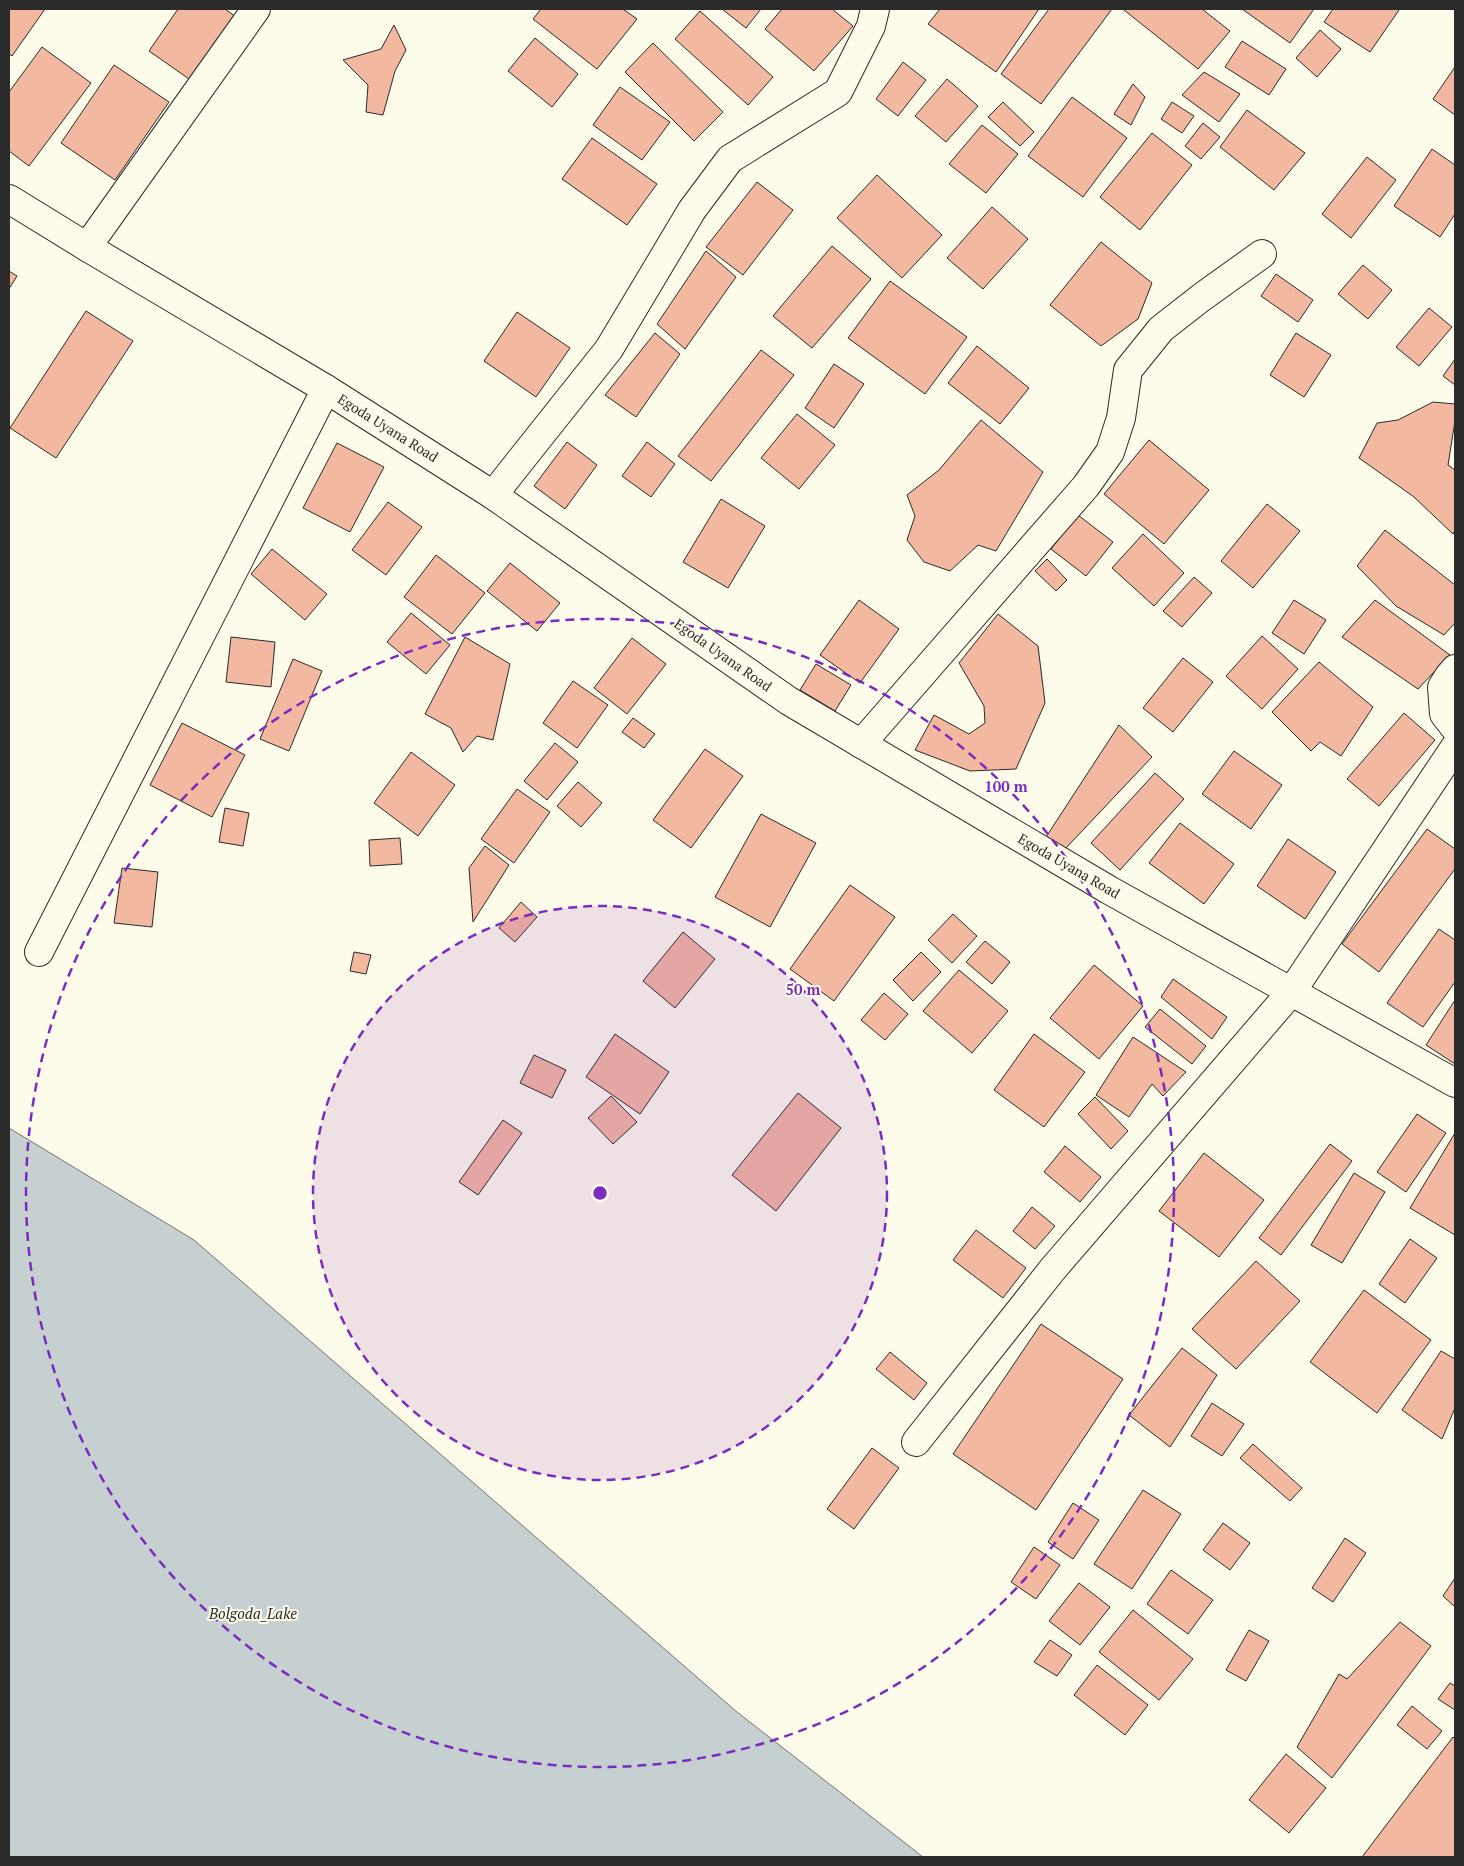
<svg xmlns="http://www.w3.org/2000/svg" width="1464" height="1866" font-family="'PT Serif',serif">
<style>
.water{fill:#c7d0d0;stroke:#74746e}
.building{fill:#f2b8a0;stroke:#2b2b2b}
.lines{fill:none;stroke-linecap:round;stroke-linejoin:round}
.minor-casing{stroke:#2b2b2b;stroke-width:30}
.major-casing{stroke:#2b2b2b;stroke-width:30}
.minor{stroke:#fdfbea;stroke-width:28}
.major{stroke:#fdfbea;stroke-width:28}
.ring{fill:none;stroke:#7b2cbf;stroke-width:2.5;stroke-dasharray:9 6}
.labels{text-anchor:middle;stroke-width:4;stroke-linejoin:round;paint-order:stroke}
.street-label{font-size:14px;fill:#2b2b2b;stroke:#fdfbea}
.water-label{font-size:15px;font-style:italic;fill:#2b2b2b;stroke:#fdfbea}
.centre{fill:#7b2cbf;stroke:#fdfbea;stroke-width:2.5}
.ring-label{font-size:15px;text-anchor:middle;font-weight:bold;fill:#7b2cbf;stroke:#fdfbea;stroke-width:4;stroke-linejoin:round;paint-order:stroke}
</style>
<rect width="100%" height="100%" fill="#fdfbea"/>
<path class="water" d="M 9,1128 L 194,1240 L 737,1712 L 923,1857 L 9,1857 Z"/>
<g class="building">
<path d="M 9,9 L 45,9 L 12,56 L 9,54 Z"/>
<path d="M 178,9 L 225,9 L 236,17 L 192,81 L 149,51 Z"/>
<path d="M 541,9 L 623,9 L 637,19 L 597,69 L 533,19 Z"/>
<path d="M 722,9 L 761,9 L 746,28 Z"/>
<path d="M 782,9 L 832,9 L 853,26 L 814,71 L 765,29 Z"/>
<path d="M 940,9 L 1039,9 L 996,72 L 928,24 Z"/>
<path d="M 1049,9 L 1112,9 L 1041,104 L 1001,74 Z"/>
<path d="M 1125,9 L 1202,9 L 1230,31 L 1198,69 L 1124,10 Z"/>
<path d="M 1242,9 L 1314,9 L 1290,43 Z"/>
<path d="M 1333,9 L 1397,9 L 1399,10 L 1370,52 L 1324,22 Z"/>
<path d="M 700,11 L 773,77 L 748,105 L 675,39 Z"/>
<path d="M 394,25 L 406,50 L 395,71 L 383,115 L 366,112 L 368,85 L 343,60 L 381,49 Z"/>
<path d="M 1320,30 L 1341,49 L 1317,77 L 1296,58 Z"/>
<path d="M 535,38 L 578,74 L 552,107 L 508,71 Z"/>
<path d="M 1242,41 L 1286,69 L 1269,95 L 1225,67 Z"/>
<path d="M 653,43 L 723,112 L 694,141 L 625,72 Z"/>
<path d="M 42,47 L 91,83 L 29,166 L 9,151 L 9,92 Z"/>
<path d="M 903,62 L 926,80 L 898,116 L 876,99 Z"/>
<path d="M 114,65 L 169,102 L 115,180 L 61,143 Z"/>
<path d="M 1455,67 L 1455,115 L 1433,99 Z"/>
<path d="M 1204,72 L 1240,94 L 1219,122 L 1182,95 Z"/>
<path d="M 947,79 L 978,106 L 946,142 L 915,116 Z"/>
<path d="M 1133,84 L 1145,97 L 1131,125 L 1114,114 Z"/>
<path d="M 620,87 L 670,122 L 642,160 L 593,125 Z"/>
<path d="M 1072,97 L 1127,138 L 1083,197 L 1028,156 Z"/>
<path d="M 1003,102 L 1034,132 L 1020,146 L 988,117 Z"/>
<path d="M 1172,102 L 1194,116 L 1182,133 L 1161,119 Z"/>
<path d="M 1247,110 L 1305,153 L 1274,190 L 1220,147 Z"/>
<path d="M 1203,123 L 1220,137 L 1201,159 L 1185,146 Z"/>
<path d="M 982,125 L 1018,154 L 986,193 L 949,164 Z"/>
<path d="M 1152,133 L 1192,165 L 1140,230 L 1100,197 Z"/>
<path d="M 592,138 L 657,184 L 627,225 L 562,179 Z"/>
<path d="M 1432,149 L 1455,165 L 1455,214 L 1440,237 L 1394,206 Z"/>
<path d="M 1367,157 L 1396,180 L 1351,238 L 1322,214 Z"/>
<path d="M 877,175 L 942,235 L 902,278 L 837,218 Z"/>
<path d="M 757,182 L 793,210 L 743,275 L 706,247 Z"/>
<path d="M 992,207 L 1028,239 L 983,289 L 947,258 Z"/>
<path d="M 1101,242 L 1152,283 L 1138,319 L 1101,346 L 1050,305 Z"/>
<path d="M 832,246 L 871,279 L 812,348 L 773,316 Z"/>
<path d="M 706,251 L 736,277 L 685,349 L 657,324 Z"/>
<path d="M 1363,265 L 1392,290 L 1368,319 L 1338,294 Z"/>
<path d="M 9,271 L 17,276 L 9,289 Z"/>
<path d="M 1276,274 L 1313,300 L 1298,322 L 1261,296 Z"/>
<path d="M 890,281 L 967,337 L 925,394 L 848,338 Z"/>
<path d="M 1429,308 L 1452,327 L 1419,366 L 1396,347 Z"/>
<path d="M 86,311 L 133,341 L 56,458 L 10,428 Z"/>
<path d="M 517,312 L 570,348 L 536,397 L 484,361 Z"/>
<path d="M 655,333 L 680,354 L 636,417 L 605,395 Z"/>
<path d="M 1296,333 L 1331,355 L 1304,397 L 1270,375 Z"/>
<path d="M 977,346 L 1029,388 L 1000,424 L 948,383 Z"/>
<path d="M 761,350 L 794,375 L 711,481 L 678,456 Z"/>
<path d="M 1455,359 L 1455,385 L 1443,376 Z"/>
<path d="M 834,364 L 864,384 L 834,428 L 805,408 Z"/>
<path d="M 1433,402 L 1455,404 L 1455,421 L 1448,465 L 1455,470 L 1455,530 L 1453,534 L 1414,497 L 1359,458 L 1377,423 L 1398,420 Z"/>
<path d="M 797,414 L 835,445 L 799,489 L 761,458 Z"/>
<path d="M 981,420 L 1043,472 L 996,551 L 978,545 L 950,571 L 924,562 L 907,540 L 915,516 L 907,495 L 939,470 Z"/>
<path d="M 1149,440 L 1209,490 L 1164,544 L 1104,494 Z"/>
<path d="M 567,442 L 597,465 L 565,509 L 534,486 Z"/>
<path d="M 647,442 L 675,464 L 651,497 L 622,476 Z"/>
<path d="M 337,443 L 384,467 L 350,532 L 303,508 Z"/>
<path d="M 721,499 L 765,526 L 728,588 L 683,562 Z"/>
<path d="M 388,502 L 422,527 L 386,575 L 352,550 Z"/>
<path d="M 1267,504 L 1300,531 L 1253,588 L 1221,561 Z"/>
<path d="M 1078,515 L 1113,542 L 1086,576 L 1051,549 Z"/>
<path d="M 1385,530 L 1455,585 L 1455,623 L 1444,635 L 1396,606 L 1357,566 Z"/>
<path d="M 1143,534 L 1184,573 L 1154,606 L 1112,568 Z"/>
<path d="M 272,549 L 327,594 L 305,620 L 251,574 Z"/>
<path d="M 436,555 L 485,593 L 452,634 L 404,597 Z"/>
<path d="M 1047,559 L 1067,580 L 1056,591 L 1035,571 Z"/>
<path d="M 510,563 L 560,603 L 537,631 L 487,591 Z"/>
<path d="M 1194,577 L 1212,593 L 1182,627 L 1163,611 Z"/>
<path d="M 859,600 L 899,629 L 860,683 L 820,655 Z"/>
<path d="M 1294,600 L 1326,620 L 1304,654 L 1272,633 Z"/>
<path d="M 1375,600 L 1450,655 L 1418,689 L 1342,637 Z"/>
<path d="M 411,613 L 450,645 L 426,674 L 387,642 Z"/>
<path d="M 998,614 L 1038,646 L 1045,703 L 1016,769 L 970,771 L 915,750 L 934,715 L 969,734 L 985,723 L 984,706 L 959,663 Z"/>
<path d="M 1262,636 L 1298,669 L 1262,709 L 1226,676 Z"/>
<path d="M 231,637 L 275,642 L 271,687 L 226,682 Z"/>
<path d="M 465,637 L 510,664 L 493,740 L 477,736 L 463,752 L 451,728 L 425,714 Z"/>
<path d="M 632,638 L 666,664 L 627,714 L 594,688 Z"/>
<path d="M 1183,658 L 1213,682 L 1173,732 L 1143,708 Z"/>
<path d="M 293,659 L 322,671 L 289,751 L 260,739 Z"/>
<path d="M 1319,662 L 1373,707 L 1341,756 L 1320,742 L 1311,751 L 1272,712 Z"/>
<path d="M 816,664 L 851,685 L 835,711 L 800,690 Z"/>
<path d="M 573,681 L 608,705 L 577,748 L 543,723 Z"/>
<path d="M 1404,713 L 1435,740 L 1379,806 L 1347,779 Z"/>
<path d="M 633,718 L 655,734 L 644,748 L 622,732 Z"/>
<path d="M 182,723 L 245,755 L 212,817 L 150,785 Z"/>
<path d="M 1119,725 L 1152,757 L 1065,849 L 1046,837 Z"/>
<path d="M 555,743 L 578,762 L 547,800 L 524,781 Z"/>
<path d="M 705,749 L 743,776 L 691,848 L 653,820 Z"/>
<path d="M 1234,751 L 1282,785 L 1251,829 L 1202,794 Z"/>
<path d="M 411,752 L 455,785 L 418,836 L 374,803 Z"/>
<path d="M 1155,773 L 1184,799 L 1120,870 L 1091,843 Z"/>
<path d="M 578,782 L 602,803 L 581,827 L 557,806 Z"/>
<path d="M 517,789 L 550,812 L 514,863 L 481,839 Z"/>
<path d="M 225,808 L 249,813 L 243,846 L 219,842 Z"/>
<path d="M 761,814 L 816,843 L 770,927 L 715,897 Z"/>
<path d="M 1180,823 L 1234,864 L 1204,904 L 1149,863 Z"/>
<path d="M 1427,829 L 1455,849 L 1455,869 L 1379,972 L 1342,944 Z"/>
<path d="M 400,838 L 402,864 L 370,866 L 369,840 Z"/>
<path d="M 1288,839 L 1336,872 L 1305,919 L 1257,886 Z"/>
<path d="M 485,846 L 509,865 L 473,922 L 469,868 Z"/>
<path d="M 122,868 L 158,872 L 152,927 L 114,923 Z"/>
<path d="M 850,885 L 895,917 L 834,1001 L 790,969 Z"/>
<path d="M 521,902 L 537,917 L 515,942 L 499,928 Z"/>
<path d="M 953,914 L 977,936 L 952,963 L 928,940 Z"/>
<path d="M 1439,929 L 1455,940 L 1455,982 L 1423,1027 L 1387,1003 Z"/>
<path d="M 683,932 L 715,959 L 675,1008 L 643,981 Z"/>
<path d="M 985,941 L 1010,962 L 992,984 L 966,962 Z"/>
<path d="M 354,952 L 371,955 L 366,974 L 350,971 Z"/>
<path d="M 921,952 L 941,972 L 913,1001 L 893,980 Z"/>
<path d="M 1094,965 L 1143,1006 L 1099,1059 L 1050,1018 Z"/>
<path d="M 959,970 L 1008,1011 L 972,1053 L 923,1011 Z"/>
<path d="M 1173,979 L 1227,1017 L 1212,1039 L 1161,997 Z"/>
<path d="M 884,993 L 908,1014 L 885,1040 L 861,1020 Z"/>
<path d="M 1455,1000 L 1455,1064 L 1426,1045 Z"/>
<path d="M 1160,1009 L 1206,1046 L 1192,1064 L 1145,1027 Z"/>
<path d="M 615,1034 L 669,1072 L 640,1114 L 586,1077 Z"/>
<path d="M 1034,1034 L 1085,1072 L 1044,1127 L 994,1090 Z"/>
<path d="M 1133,1037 L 1186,1072 L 1163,1096 L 1152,1084 L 1129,1117 L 1096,1095 Z"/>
<path d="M 534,1055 L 566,1070 L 552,1098 L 520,1083 Z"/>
<path d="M 798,1093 L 841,1128 L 776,1211 L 732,1175 Z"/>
<path d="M 611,1096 L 637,1122 L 613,1144 L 588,1118 Z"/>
<path d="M 1095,1097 L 1128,1131 L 1111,1149 L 1078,1114 Z"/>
<path d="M 1417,1114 L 1446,1133 L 1406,1192 L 1377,1172 Z"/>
<path d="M 503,1120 L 522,1133 L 478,1195 L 459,1182 Z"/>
<path d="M 1455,1133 L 1455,1235 L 1410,1208 Z"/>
<path d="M 1330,1144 L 1352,1161 L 1281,1255 L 1259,1238 Z"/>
<path d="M 1065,1146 L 1101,1177 L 1080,1202 L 1044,1172 Z"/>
<path d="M 1204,1153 L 1264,1200 L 1219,1257 L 1159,1211 Z"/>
<path d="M 1354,1173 L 1385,1192 L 1342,1263 L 1311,1245 Z"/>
<path d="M 1032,1207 L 1055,1226 L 1035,1249 L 1013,1231 Z"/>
<path d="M 976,1230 L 1026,1268 L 1003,1298 L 953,1260 Z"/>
<path d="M 1410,1239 L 1437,1258 L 1405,1303 L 1379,1284 Z"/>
<path d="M 1256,1261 L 1300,1301 L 1236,1369 L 1192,1329 Z"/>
<path d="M 1364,1290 L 1431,1340 L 1377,1413 L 1310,1362 Z"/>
<path d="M 1041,1324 L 1123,1379 L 1036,1510 L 953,1454 Z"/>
<path d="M 1182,1348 L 1217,1375 L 1170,1447 L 1129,1415 Z"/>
<path d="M 1441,1351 L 1455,1359 L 1455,1408 L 1442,1439 L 1402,1410 Z"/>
<path d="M 890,1352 L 927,1383 L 914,1400 L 876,1369 Z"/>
<path d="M 1212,1403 L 1244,1424 L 1222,1456 L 1191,1436 Z"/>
<path d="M 1253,1444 L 1302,1488 L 1290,1501 L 1240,1458 Z"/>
<path d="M 872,1448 L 899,1468 L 854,1529 L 827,1509 Z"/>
<path d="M 1143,1490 L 1181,1514 L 1132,1589 L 1094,1564 Z"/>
<path d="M 1073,1503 L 1099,1520 L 1073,1559 L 1048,1542 Z"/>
<path d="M 1223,1523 L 1250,1543 L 1230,1570 L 1203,1550 Z"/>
<path d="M 1345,1538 L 1366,1553 L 1333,1602 L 1312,1588 Z"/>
<path d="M 1034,1547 L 1060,1565 L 1036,1599 L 1011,1582 Z"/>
<path d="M 1171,1570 L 1213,1600 L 1188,1634 L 1147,1604 Z"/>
<path d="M 1455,1578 L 1455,1607 L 1443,1596 Z"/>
<path d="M 1079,1583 L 1110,1607 L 1080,1645 L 1049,1621 Z"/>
<path d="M 1133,1610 L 1193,1659 L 1159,1700 L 1099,1652 Z"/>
<path d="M 1400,1622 L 1431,1646 L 1332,1778 L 1297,1747 L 1339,1674 L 1347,1679 Z"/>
<path d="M 1249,1630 L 1269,1641 L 1246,1681 L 1226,1670 Z"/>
<path d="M 1050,1640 L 1072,1655 L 1057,1676 L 1034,1662 Z"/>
<path d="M 1097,1665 L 1148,1705 L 1125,1735 L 1074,1695 Z"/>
<path d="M 1450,1683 L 1455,1686 L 1455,1710 L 1438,1699 Z"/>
<path d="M 1412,1706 L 1442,1731 L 1427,1749 L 1397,1725 Z"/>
<path d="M 1453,1737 L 1455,1739 L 1455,1857 L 1362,1857 Z"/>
<path d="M 1286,1754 L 1326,1788 L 1289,1833 L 1249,1800 Z"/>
</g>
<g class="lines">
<defs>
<g id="minor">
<path d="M 87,247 L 256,9"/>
<path d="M 493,495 L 609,349 L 692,210 L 730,159 L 838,92 L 871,26 L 875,9"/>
<path d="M 1455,669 L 1449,676 L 1442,687 L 1444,714 L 1455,728"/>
<path d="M 861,744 L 1086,486 L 1110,452 L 1121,418 L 1128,370 L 1161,329 L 1202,297 L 1262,254"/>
<path d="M 39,952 L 326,389"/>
<path d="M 916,1442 L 1052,1270 L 1292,991 L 1455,747"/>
</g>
<path id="major" d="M 9,199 L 87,247 L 326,389 L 493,495 L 789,701 L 1109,890 L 1455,1083"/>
</defs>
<use href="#minor" class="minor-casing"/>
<use href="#major" class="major-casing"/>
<use href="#minor" class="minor"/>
<use href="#major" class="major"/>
</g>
<circle cx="600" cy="1193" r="287" fill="#7b2cbf" fill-opacity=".12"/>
<g class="ring">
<circle cx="600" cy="1193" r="287"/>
<circle cx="600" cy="1193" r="574"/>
</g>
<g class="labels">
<g class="street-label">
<text transform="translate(388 428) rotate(32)" y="5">Egoda Uyana Road</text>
<text transform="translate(723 655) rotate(35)" y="5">Egoda Uyana Road</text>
<text transform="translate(1069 866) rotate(30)" y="5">Egoda Uyana Road</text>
</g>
<g class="water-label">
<text x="253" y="1619">Bolgoda_Lake</text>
</g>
</g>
<circle cx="600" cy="1193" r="8" class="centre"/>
<g class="ring-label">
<text x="1006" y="792">100 m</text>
<text x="803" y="995">50 m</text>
</g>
<rect width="1464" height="1866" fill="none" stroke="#2b2b2b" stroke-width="20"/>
</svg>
